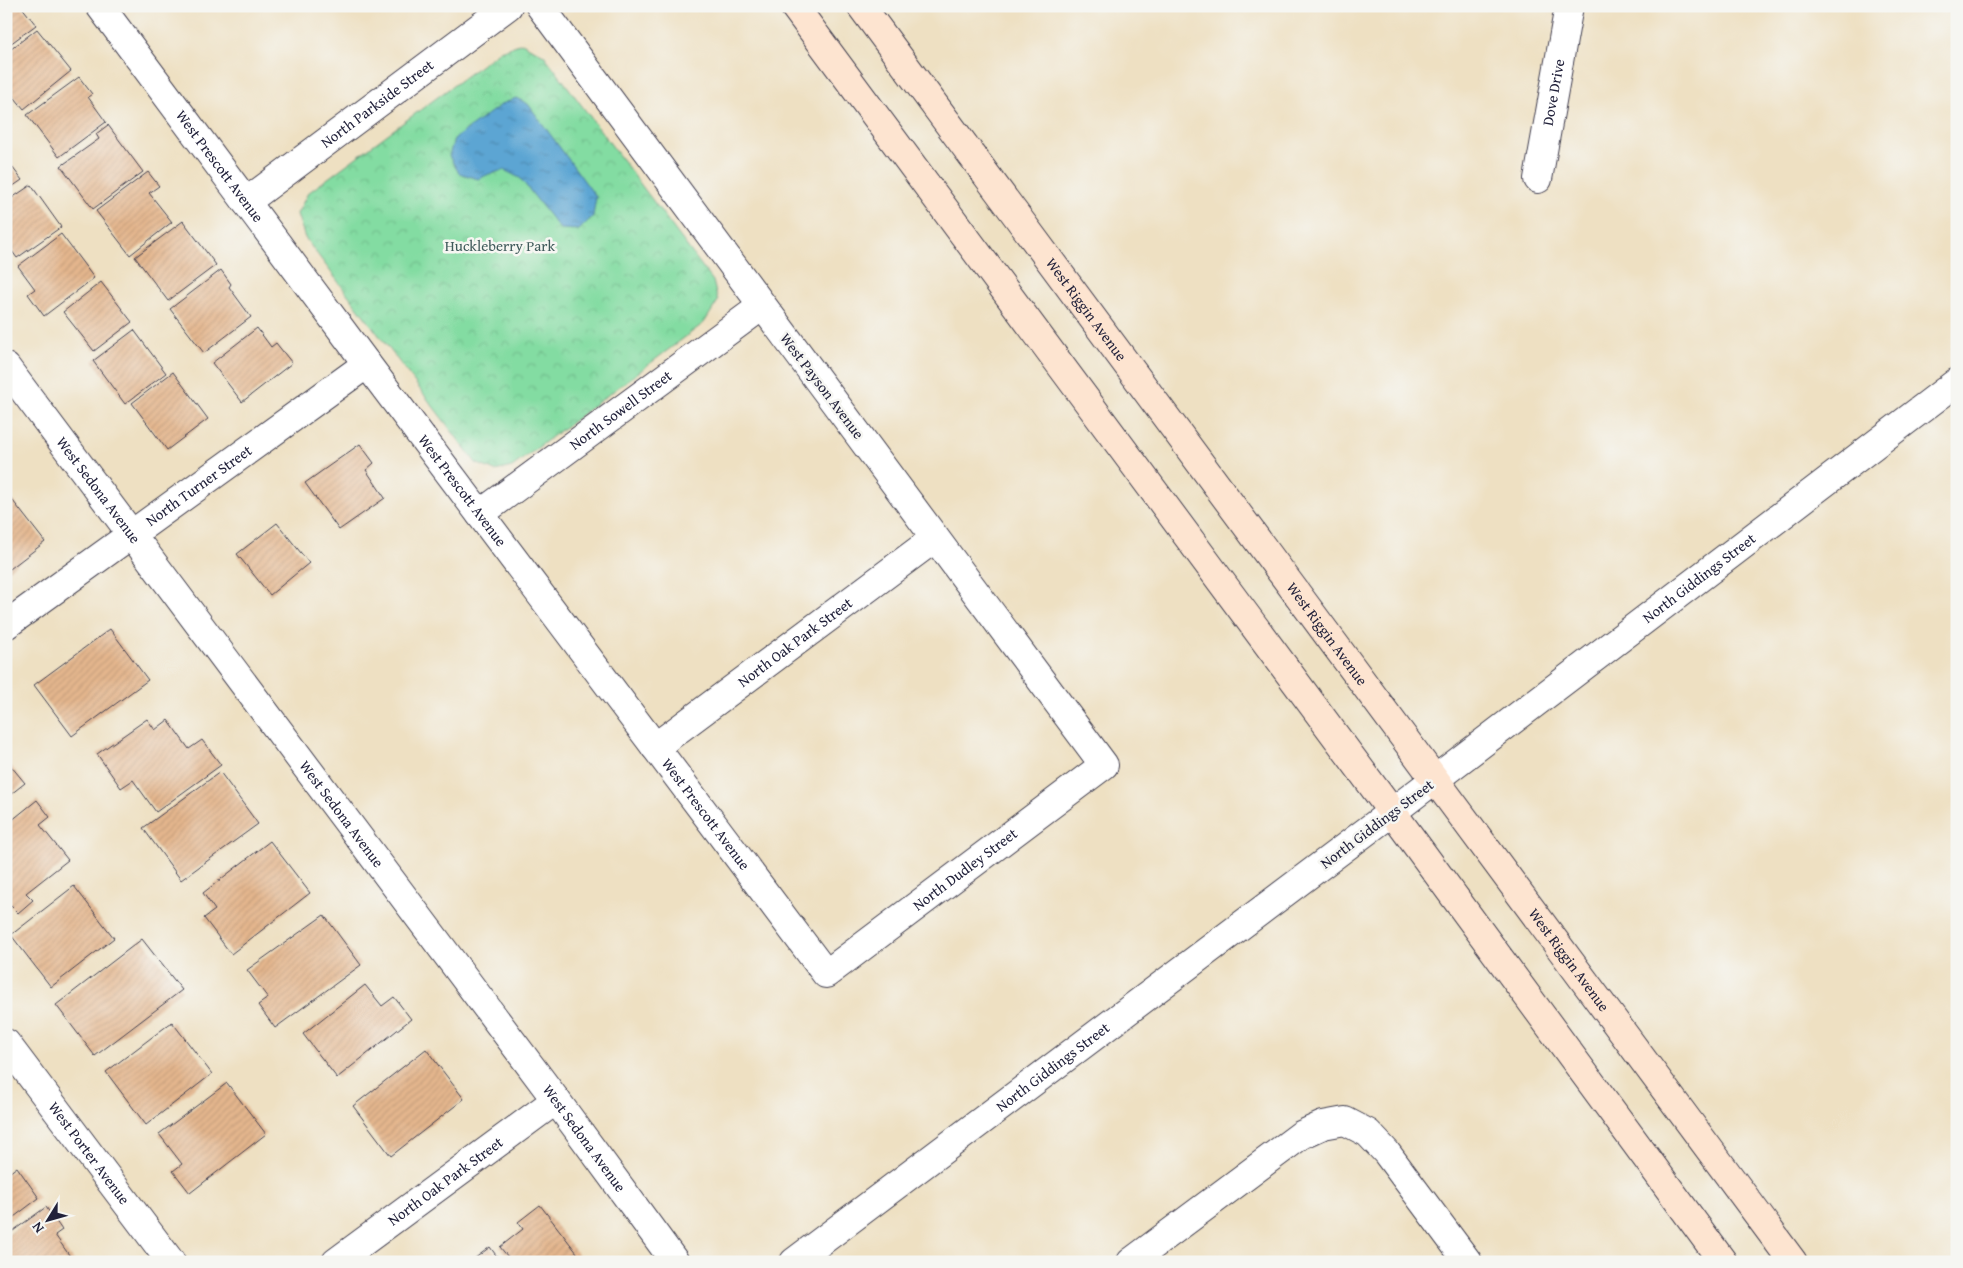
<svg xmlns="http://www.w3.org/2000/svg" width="1963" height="1268" font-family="'Gentium Book Plus',serif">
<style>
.park{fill:url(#park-crowns);stroke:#527f6e}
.water{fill:url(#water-ripples);stroke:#3f6487}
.building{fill:url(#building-hatch)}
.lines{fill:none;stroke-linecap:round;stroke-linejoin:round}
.minor-casing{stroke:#413e4f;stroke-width:30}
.tertiary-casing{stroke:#413e4f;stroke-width:30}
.secondary-casing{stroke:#413e4f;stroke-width:30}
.minor{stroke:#fff;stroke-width:28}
.tertiary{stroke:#fff;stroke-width:28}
.secondary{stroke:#fde4d0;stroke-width:28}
.labels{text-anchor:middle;stroke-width:5;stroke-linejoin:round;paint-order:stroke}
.street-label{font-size:15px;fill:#22223b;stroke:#f6f6f2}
.park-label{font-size:15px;fill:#3f5a5a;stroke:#f6f6f2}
</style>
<defs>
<pattern id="park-crowns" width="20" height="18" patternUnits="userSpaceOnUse" patternTransform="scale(1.25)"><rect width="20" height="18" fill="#83dca2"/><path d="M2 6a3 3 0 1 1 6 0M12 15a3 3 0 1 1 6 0" fill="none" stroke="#71bc8c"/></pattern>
<pattern id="water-ripples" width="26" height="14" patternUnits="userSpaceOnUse" patternTransform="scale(1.25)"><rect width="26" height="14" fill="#5ca5d3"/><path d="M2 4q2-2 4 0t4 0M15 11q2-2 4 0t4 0" fill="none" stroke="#4c86ac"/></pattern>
<pattern id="building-hatch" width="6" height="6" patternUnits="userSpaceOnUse" patternTransform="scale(1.25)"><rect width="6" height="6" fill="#e4b68d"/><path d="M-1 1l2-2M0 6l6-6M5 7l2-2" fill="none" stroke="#c39c7b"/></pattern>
</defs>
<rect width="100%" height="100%" fill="#f6f6f2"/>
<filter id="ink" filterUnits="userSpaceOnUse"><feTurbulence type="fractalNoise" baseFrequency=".02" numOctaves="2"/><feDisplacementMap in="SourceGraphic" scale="10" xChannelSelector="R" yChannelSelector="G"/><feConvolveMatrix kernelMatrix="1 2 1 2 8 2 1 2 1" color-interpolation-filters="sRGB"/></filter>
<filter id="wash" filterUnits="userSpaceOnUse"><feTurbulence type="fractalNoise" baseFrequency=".0096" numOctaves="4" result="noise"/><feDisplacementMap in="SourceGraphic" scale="20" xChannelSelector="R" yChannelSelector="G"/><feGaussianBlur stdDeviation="1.12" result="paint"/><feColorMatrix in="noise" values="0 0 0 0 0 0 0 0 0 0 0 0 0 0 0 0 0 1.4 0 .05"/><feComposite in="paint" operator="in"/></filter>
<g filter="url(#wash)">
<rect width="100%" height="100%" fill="#eee0c2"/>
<path class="park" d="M 522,43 L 544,55 L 713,281 L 718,301 L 704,323 L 512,467 L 495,471 L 476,463 L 305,238 L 297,214 L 308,193 L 500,51 Z"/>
<path class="water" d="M 516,98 L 528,104 L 596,197 L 593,216 L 579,230 L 560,229 L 520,178 L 504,170 L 489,174 L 478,179 L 459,173 L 449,156 L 454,139 L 502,104 Z"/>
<g id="blocks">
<g class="building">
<path d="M 6,6 L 21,6 L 36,25 L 6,47 Z"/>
<path d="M 37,29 L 71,71 L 24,109 L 6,87 L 6,53 Z"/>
<path d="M 79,77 L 92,94 L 88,97 L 106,122 L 59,157 L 27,115 Z"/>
<path d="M 108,125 L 143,172 L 93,209 L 61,166 L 99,139 L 96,134 Z"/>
<path d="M 6,159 L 22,180 L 6,191 Z"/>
<path d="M 148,172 L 159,186 L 149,193 L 172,222 L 130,255 L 96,211 Z"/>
<path d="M 31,185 L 61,227 L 17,258 L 6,243 L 6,202 Z"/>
<path d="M 183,221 L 216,265 L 168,301 L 135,257 Z"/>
<path d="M 61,234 L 94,278 L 44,316 L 28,294 L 35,289 L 18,266 Z"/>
<path d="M 221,270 L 231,284 L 229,287 L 251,317 L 204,353 L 170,309 Z"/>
<path d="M 101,282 L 132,322 L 94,351 L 63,312 Z"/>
<path d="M 257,328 L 271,347 L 276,343 L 292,363 L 242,402 L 212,363 Z"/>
<path d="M 134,330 L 166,373 L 125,404 L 93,361 Z"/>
<path d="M 173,372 L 208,419 L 167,450 L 132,403 Z"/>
<path d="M 360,444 L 374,463 L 366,470 L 385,498 L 339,530 L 305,483 Z"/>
<path d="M 6,492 L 45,542 L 6,572 Z"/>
<path d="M 277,523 L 309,563 L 270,595 L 237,554 Z"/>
<path d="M 110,629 L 148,680 L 72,736 L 34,685 Z"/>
<path d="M 147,719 L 155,730 L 168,720 L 189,749 L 202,740 L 221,765 L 156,812 L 133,780 L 121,788 L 97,754 Z"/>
<path d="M 6,760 L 25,783 L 6,798 Z"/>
<path d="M 220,772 L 258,824 L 181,880 L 143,828 Z"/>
<path d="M 37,800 L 50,817 L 40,825 L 68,860 L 26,893 L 33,900 L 18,913 L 11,906 L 6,910 L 6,825 Z"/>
<path d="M 270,841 L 310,893 L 231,954 L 204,918 L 215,910 L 203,893 Z"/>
<path d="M 74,886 L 114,938 L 51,987 L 11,935 Z"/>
<path d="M 324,915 L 361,965 L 275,1028 L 258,1005 L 268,998 L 247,970 Z"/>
<path d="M 142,939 L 182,990 L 95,1056 L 56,1005 Z"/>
<path d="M 365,985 L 382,1006 L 394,997 L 411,1019 L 337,1078 L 303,1034 Z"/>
<path d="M 172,1022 L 212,1074 L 146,1125 L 106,1072 Z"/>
<path d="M 426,1049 L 464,1099 L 391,1156 L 353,1106 Z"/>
<path d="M 227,1083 L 266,1134 L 190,1193 L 173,1171 L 182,1164 L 159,1134 Z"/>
<path d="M 17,1167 L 39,1198 L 6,1223 L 6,1170 L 9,1173 Z"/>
<path d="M 540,1205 L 584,1262 L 512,1262 L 500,1247 L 523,1229 L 518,1222 Z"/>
<path d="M 46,1207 L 62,1230 L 55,1235 L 74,1262 L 6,1262 L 6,1236 Z"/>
<path d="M 490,1247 L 501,1262 L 470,1262 Z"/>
</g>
</g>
</g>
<g filter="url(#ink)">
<use href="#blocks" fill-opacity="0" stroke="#413e4f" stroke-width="1"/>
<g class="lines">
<defs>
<g id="minor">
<path id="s1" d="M 100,6 L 367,364 L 826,974 L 1104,765 L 540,6"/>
<path id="s2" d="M 1538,179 L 1569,6"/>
<path id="s3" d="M 246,202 L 508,6"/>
<path id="s4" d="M 6,367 L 556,1100 L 675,1262"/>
<path id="s5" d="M 480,514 L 762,306"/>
<path id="s6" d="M 6,625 L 367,364"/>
<path id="s7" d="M 655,747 L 935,538"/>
<path id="s8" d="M 6,1043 L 171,1262"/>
<path id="s9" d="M 336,1262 L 556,1100"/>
<path id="s10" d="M 794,1262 L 1392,812"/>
<path d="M 1131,1262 L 1301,1135 L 1323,1125 L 1345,1121 L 1368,1133 L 1386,1152 L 1468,1262"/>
</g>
<g id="tertiary">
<path id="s11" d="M 1392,812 L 1957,382"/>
</g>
<g id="secondary">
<path d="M 794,6 L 1392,812 L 1723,1262"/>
<path id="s12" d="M 861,6 L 1793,1262"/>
</g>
</defs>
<use href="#minor" class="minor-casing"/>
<use href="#tertiary" class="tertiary-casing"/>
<use href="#secondary" class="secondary-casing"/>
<use href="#minor" class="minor"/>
<use href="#tertiary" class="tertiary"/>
<use href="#secondary" class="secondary"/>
</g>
</g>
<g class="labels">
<g class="street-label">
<text dy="5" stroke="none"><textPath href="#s2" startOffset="88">Dove Drive</textPath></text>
<text dy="5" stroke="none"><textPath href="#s3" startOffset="164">North Parkside Street</textPath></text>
<text dy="5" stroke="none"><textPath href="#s1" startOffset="200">West Prescott Avenue</textPath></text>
<text dy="5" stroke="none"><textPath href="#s12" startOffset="378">West Riggin Avenue</textPath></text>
<text transform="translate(822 386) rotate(53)" y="5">West Payson Avenue</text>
<text dy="5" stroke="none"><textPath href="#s5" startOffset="175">North Sowell Street</textPath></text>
<text dy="5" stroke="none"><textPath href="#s6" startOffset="238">North Turner Street</textPath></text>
<text dy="5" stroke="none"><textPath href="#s4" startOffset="154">West Sedona Avenue</textPath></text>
<text dy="5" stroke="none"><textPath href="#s1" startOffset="605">West Prescott Avenue</textPath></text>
<text dy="5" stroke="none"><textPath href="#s11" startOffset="386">North Giddings Street</textPath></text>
<text dy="5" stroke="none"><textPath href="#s12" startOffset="782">West Riggin Avenue</textPath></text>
<text dy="5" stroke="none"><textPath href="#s7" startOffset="175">North Oak Park Street</textPath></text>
<text dy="5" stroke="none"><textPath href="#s4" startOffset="559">West Sedona Avenue</textPath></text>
<text dy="5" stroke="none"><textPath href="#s1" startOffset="1010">West Prescott Avenue</textPath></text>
<text transform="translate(1377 824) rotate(-37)" y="5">North Giddings Street</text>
<text dy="5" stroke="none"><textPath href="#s1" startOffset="1384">North Dudley Street</textPath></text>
<text dy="5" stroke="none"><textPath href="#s12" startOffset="1188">West Riggin Avenue</textPath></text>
<text dy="5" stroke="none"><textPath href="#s10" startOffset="324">North Giddings Street</textPath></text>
<text dy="5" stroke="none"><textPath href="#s4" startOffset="964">West Sedona Avenue</textPath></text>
<text dy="5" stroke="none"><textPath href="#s8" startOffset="138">West Porter Avenue</textPath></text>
<text dy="5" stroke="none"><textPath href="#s9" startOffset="136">North Oak Park Street</textPath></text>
</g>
<g class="park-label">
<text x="500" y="251">Huckleberry Park</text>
</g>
</g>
<rect width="1963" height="1268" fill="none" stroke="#f6f6f2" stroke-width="25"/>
<g transform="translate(48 1220) rotate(233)" stroke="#f6f6f2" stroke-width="4" paint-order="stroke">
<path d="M0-4L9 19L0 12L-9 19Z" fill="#22223b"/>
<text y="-8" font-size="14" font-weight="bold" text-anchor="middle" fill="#22223b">N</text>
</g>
</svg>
